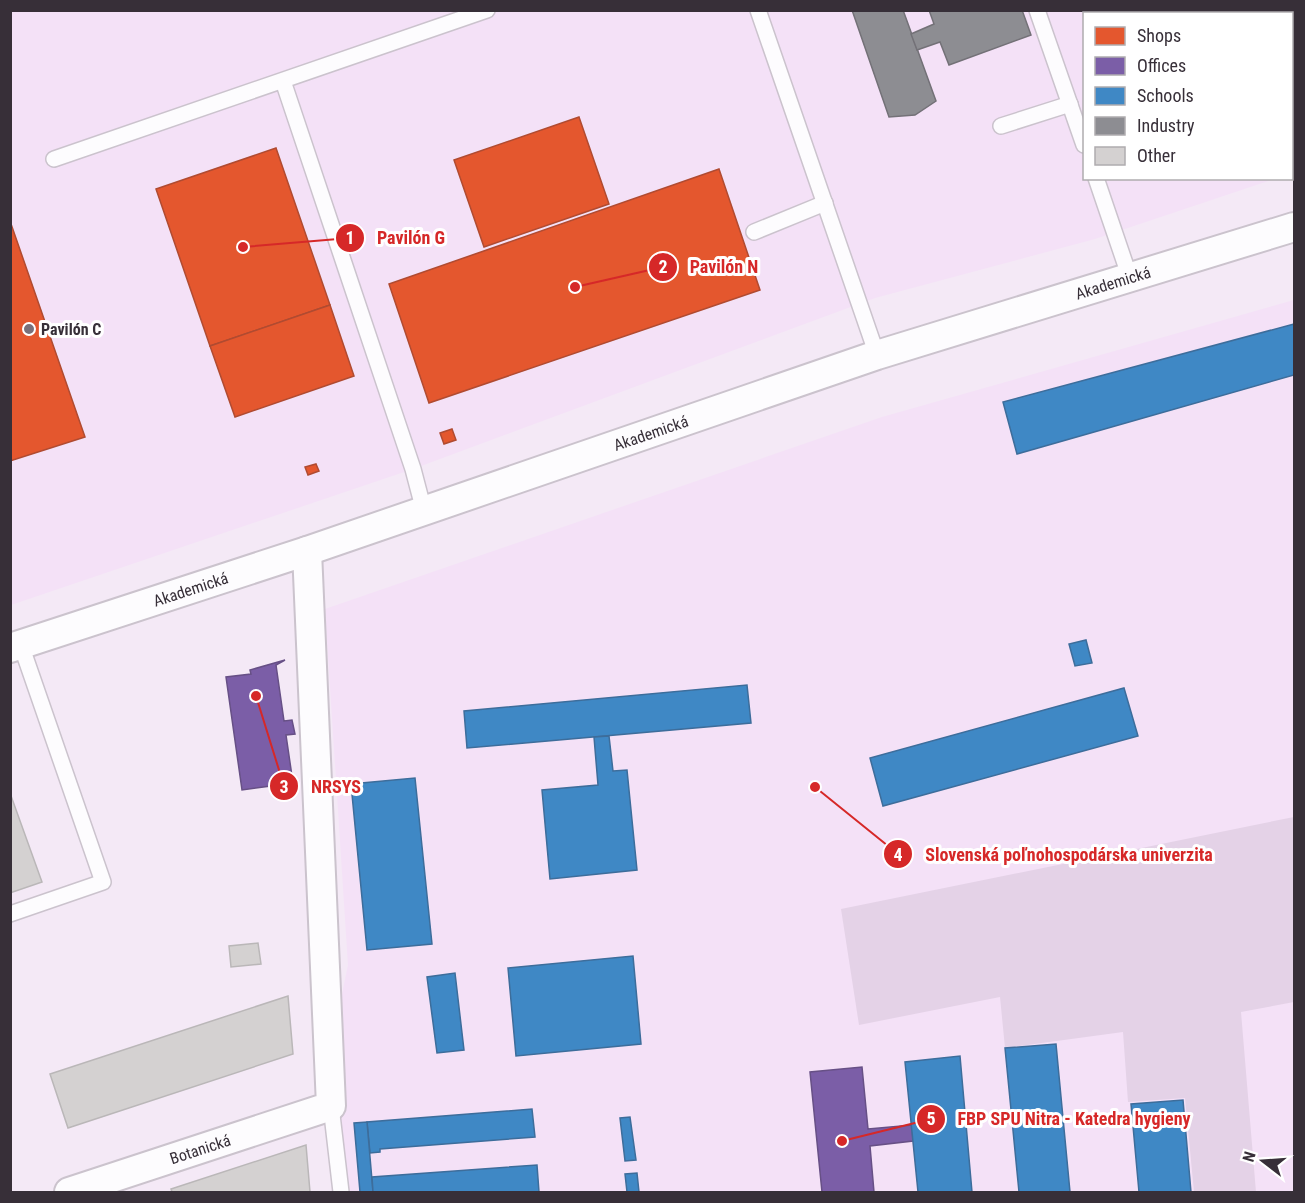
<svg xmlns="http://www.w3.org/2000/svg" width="1305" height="1203" font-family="'Roboto Condensed',sans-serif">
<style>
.built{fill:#f4e1f7}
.green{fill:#e4d2e7}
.shops{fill:#e4572e;stroke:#b04b31;stroke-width:1.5}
.offices{fill:#7b5ea7;stroke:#675086;stroke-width:1.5}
.schools{fill:#3f88c5;stroke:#3d6d9b;stroke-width:1.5}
.industry{fill:#8d8d92;stroke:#737177;stroke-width:1.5}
.building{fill:#d4d1d1;stroke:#bab7b8;stroke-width:1.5}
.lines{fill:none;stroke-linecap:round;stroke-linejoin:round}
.lane-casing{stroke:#cbc3cd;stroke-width:18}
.street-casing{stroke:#cbc3cd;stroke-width:32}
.lane{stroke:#fdfcfe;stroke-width:15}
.street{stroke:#fdfcfe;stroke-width:28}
.poi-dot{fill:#79707a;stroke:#fff;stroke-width:2}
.labels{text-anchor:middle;stroke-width:6;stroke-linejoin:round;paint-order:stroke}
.street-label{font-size:16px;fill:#372f38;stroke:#fff}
.poi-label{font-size:16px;font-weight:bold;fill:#372f38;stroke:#fff;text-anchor:start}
.leader{fill:none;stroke:#d62828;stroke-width:2}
.callout-dot{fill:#d62828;stroke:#fff;stroke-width:2}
.mark-label{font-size:18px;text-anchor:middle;font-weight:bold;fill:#fff}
.callout-label{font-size:18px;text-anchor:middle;font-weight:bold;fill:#d62828;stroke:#fff;stroke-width:6;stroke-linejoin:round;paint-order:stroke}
</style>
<rect width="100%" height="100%" fill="#f4e9f6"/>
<g class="built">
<path d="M 10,11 L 1294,11 L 1294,171 L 1292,173 L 1292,14 L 1084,14 L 1084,178 L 1274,179 L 1095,239 L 875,298 L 413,469 L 11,605 Z"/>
<path d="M 1294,300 L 1294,1192 L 341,1192 L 329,1057 L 348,965 L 325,609 L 882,417 Z"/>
</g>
<path class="green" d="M 1294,817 L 1294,1002 L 1241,1012 L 1256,1192 L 1194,1192 L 1185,1098 L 1128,1102 L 1123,1032 L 1005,1048 L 1000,997 L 859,1025 L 841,909 Z"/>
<g class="shops">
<path d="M 579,117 L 609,204 L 484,247 L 454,160 Z"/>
<path d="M 276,148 L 330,305 L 210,346 L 156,189 Z"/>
<path d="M 719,169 L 760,290 L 429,403 L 389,284 Z"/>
<path d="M 10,221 L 85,437 L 10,461 Z"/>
<path d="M 330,305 L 354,376 L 235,417 L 210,346 Z"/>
<path d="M 452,429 L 456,440 L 444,444 L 440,433 Z"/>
<path d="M 316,464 L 319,471 L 308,475 L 305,467 Z"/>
</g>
<g class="offices">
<path d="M 285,660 L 276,665 L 284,721 L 292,720 L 295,734 L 286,735 L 293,783 L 242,790 L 226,677 L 251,674 L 250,670 Z"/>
<path d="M 862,1067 L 868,1129 L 912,1125 L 913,1141 L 870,1146 L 874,1192 L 822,1192 L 810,1072 Z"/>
</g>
<g class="schools">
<path d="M 1294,324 L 1294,375 L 1017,454 L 1003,402 Z"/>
<path d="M 1086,640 L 1092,663 L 1075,666 L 1069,644 Z"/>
<path d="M 747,685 L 751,723 L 467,748 L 464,711 Z"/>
<path d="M 1124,688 L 1138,736 L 883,806 L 870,758 Z"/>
<path d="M 609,736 L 613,771 L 627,770 L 637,870 L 550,879 L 542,790 L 598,785 L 594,737 Z"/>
<path d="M 415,778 L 432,944 L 367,950 L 351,784 Z"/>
<path d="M 633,956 L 641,1044 L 516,1056 L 508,968 Z"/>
<path d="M 455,973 L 464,1050 L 437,1053 L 427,977 Z"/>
<path d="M 1056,1044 L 1070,1192 L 1019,1192 L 1005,1048 Z"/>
<path d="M 960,1056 L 972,1192 L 918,1192 L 905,1062 Z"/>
<path d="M 1183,1100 L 1191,1192 L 1139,1192 L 1131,1104 Z"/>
<path d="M 532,1109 L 535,1137 L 380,1149 L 380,1152 L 370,1153 L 367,1122 Z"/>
<path d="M 630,1117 L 636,1160 L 625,1161 L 620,1118 Z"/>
<path d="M 367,1122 L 373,1192 L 360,1192 L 354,1123 Z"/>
<path d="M 537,1165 L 539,1192 L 373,1192 L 372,1177 Z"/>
<path d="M 637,1173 L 639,1192 L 627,1192 L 625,1174 Z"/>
</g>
<g class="industry">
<path d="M 852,10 L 903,10 L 936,101 L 915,115 L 889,117 Z"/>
<path d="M 929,10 L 1022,10 L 1031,35 L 949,65 L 940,42 L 917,50 L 911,34 L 934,24 Z"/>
</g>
<g class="building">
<path d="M 10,793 L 42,882 L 10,893 Z"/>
<path d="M 258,943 L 261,964 L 231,967 L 229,946 Z"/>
<path d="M 288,996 L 293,1054 L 68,1128 L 50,1074 Z"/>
<path d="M 306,1145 L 310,1192 L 172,1192 L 171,1189 Z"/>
</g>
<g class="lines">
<defs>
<g id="lane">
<path d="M 758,10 L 877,355"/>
<path d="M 1037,10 L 1084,145"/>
<path d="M 1143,10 L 1144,14"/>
<path d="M 1259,10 L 1259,14"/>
<path d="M 1207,14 L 1216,10"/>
<path d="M 283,81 L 413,469 L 424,511"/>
<path d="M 1001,126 L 1070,104"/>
<path d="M 1292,138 L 1294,149"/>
<path d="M 54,159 L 487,10"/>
<path d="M 1096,178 L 1130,278"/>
<path d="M 754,232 L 825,203"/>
<path d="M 10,914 L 103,882 L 21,645"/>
<path d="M 331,1106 L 341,1192"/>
</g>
<g id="street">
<path id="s1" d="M 10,648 L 307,551 L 877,355 L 1294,227"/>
<path id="s2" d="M 69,1192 L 331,1106 L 307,551"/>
</g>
</defs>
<use href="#lane" class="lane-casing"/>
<use href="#street" class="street-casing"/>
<use href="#lane" class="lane"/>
<use href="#street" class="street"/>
</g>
<circle class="poi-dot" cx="29" cy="329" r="6"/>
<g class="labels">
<g class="street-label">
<text dy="6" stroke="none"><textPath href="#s1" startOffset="1162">Akademická</textPath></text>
<text dy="6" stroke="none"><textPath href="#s1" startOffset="676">Akademická</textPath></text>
<text dy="6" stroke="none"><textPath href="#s1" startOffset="190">Akademická</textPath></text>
<text dy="6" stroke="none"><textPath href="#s2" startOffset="138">Botanická</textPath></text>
</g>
<g class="poi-label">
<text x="41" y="335">Pavilón C</text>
</g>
</g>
<path class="leader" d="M243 247L350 238M575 287L663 267M256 696L284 786M815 787L898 854M842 1141L931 1119"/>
<g class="callout-dot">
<circle cx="243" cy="247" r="6"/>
<circle cx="575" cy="287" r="6"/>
<circle cx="256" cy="696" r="6"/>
<circle cx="815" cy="787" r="6"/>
<circle cx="842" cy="1141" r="6"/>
<circle cx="350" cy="238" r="15"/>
<circle cx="663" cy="267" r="15"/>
<circle cx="284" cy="786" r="15"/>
<circle cx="898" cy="854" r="15"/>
<circle cx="931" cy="1119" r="15"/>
</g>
<g class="mark-label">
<text x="350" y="244">1</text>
<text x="663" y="273">2</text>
<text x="284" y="793">3</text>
<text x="898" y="861">4</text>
<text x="931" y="1125">5</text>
</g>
<g class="callout-label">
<text x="411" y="244">Pavilón G</text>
<text x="724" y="273">Pavilón N</text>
<text x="336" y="793">NRSYS</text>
<text x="1069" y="861">Slovenská poľnohospodárska univerzita</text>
<text x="1074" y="1125">FBP SPU Nitra - Katedra hygieny</text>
</g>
<rect width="1305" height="1203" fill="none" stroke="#372f38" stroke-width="24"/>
<rect x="1083" y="12" width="210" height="168" fill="#ffffff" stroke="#afacaf" stroke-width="1.5"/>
<rect x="1095" y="27" width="30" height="18" fill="#e4572e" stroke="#afacaf" stroke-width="1.5"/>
<text x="1137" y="42" font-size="18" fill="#372f38">Shops</text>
<rect x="1095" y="57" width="30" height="18" fill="#7b5ea7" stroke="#afacaf" stroke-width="1.5"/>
<text x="1137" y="72" font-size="18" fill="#372f38">Offices</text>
<rect x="1095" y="87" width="30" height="18" fill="#3f88c5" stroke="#afacaf" stroke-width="1.5"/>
<text x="1137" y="102" font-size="18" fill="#372f38">Schools</text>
<rect x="1095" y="117" width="30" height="18" fill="#8d8d92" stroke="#afacaf" stroke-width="1.5"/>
<text x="1137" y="132" font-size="18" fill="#372f38">Industry</text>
<rect x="1095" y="147" width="30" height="18" fill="#d4d1d1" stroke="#afacaf" stroke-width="1.5"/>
<text x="1137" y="162" font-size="18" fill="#372f38">Other</text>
<g transform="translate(1263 1161) rotate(287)" stroke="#ffffff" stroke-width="4.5" paint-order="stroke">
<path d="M0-4.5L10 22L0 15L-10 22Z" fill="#372f38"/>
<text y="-9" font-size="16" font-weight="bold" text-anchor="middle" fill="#372f38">N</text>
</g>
</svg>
